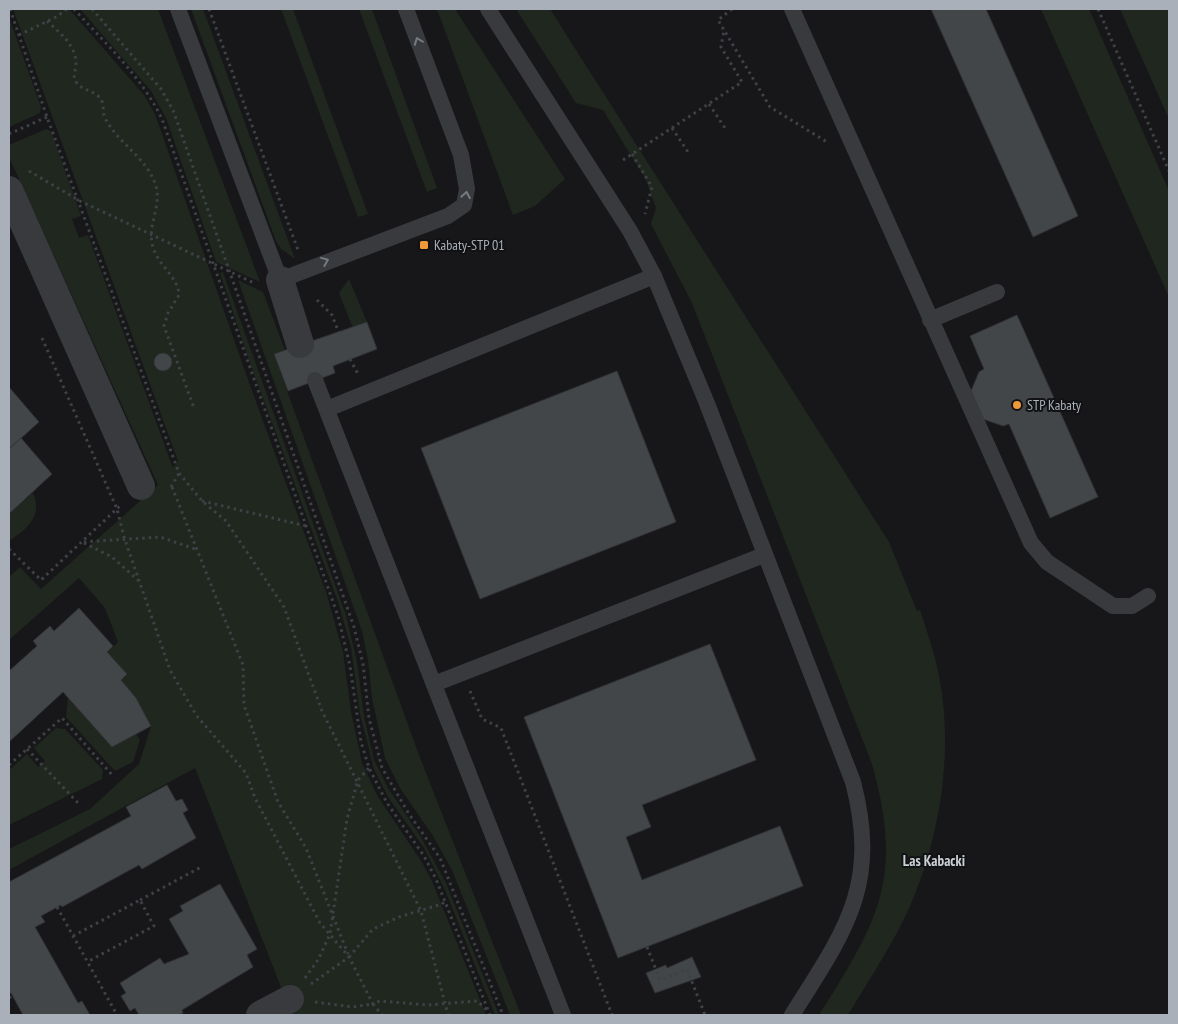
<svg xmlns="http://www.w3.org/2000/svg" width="1178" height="1024" font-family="'PT Sans Narrow',sans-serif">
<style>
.green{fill:#1f271f}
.building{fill:#434649;stroke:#313235}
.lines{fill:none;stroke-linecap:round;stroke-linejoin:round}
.path{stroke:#3e4145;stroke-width:3;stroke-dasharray:2.5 4;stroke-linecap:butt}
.service{stroke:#383a3e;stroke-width:16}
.minor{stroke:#383a3e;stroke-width:28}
.oneway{stroke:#767b82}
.poi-dot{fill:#f09939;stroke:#121214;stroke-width:2}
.labels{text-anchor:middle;stroke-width:4;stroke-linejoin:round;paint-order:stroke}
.poi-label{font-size:14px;fill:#a9b0b9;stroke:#121214;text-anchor:start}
.neighbourhood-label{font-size:15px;font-weight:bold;fill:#cacfd5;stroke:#121214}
</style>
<rect width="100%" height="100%" fill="#171719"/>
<g class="green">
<path d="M 13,9 L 69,9 L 144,95 L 155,114 L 252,391 L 326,592 L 343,652 L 351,711 L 362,763 L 377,795 L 423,864 L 432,881 L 486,1015 L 292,1015 L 195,768 L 9,870 L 9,849 L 90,809 L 139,764 L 151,726 L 136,698 L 121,680 L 127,674 L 107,652 L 118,642 L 105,608 L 79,578 L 9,640 L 9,577 L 20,567 L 41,589 L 158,485 L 9,157 L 9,145 L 46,129 L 51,131 L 81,216 L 72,219 L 79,238 L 88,235 L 173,468 L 178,461 Z"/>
<path d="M 80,9 L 158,9 L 260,282 L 216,262 L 166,118 L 151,91 Z"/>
<path d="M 191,9 L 203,9 L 295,259 L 281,249 L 276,241 Z"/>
<path d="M 281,9 L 293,9 L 368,214 L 358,217 Z"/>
<path d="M 359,9 L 372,9 L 437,188 L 427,192 Z"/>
<path d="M 437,9 L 455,9 L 565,179 L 535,206 L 513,215 Z"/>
<path d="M 516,9 L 550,9 L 889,542 L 917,611 L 920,610 C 927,632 935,654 939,676 C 954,750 940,838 910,906 C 893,944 869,980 848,1015 L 819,1015 C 879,920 904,878 872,764 L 692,303 L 651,224 L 656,208 L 645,178 L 603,110 L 576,103 Z"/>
<path d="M 1041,9 L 1089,9 L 1169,191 L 1169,297 Z"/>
<path d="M 1120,9 L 1169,9 L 1169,119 Z"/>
<path d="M 9,17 L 41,107 L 40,113 L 9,127 Z"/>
<path d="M 223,272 L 346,615 L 357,662 L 364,716 L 374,760 L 388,788 L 421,837 L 446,883 L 499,1015 L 495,1015 L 445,890 L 424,848 L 388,797 L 374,769 L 360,714 L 351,647 L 338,602 L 249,360 L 220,273 Z"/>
<path d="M 349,279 L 367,322 L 353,328 L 339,293 Z"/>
<path d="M 238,280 L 263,292 L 285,350 L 274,355 L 419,755 L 521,1015 L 510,1015 L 452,870 L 433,836 L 400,788 L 385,758 L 372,698 L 368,660 L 362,631 Z"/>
<path d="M 33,493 C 43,516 27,529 9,541 L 9,514 Z"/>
<path d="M 68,698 L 112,746 L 136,734 L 140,740 L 133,762 L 115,771 L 66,717 Z"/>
<path d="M 56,728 L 65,729 L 103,770 L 102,779 L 9,825 L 9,770 L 27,754 L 38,767 L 45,761 L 34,748 Z"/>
</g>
<g class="building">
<path d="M 931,9 L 986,9 L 1078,216 L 1033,237 Z"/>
<path d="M 1017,315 L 1098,497 L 1050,518 L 1009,424 L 1003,426 L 983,419 L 971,391 L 979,372 L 984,369 L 970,336 Z"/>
<path d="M 367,322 L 377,349 L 333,366 L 335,373 L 288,391 L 274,354 Z"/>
<circle cx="163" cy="362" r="9"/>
<path d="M 617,371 L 676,522 L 480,599 L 421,448 Z"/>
<path d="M 9,387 L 39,422 L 9,449 Z"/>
<path d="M 21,438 L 52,474 L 9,514 L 9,449 Z"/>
<path d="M 79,608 L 113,646 L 107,652 L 127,674 L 121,680 L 136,698 L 151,726 L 112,747 L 63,692 L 9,742 L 9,671 L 37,646 L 33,641 L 50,626 L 54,631 Z"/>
<path d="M 710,644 L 756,760 L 642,805 L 651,827 L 626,837 L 642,880 L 780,826 L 803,886 L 618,958 L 524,717 Z"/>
<path d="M 167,785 L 176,801 L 182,799 L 188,810 L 183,813 L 196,838 L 142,869 L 139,865 L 62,907 L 61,905 L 41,916 L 45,922 L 35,927 L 78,1003 L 82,1001 L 90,1015 L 23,1015 L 11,993 L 9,994 L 9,882 L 131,816 L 126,807 Z"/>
<path d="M 220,884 L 257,949 L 247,955 L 253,967 L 182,1010 L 183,1013 L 178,1015 L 139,1015 L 135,1008 L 130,1011 L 121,996 L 126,993 L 120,983 L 160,958 L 164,964 L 189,954 L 169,919 L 183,911 L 180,906 Z"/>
<path d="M 692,957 L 701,977 L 655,993 L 646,973 L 666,965 L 667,968 Z"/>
</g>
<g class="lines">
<g class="path">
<path d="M 10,9 L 47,117 L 179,473 L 202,501 L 226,521 L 284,607 L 322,711 L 421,911 L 448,1015"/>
<path d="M 74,9 C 105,43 142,77 162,119 L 338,616 L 350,666 L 361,742 L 369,768 L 387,803 L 424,856 L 436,879 L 490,1015"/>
<path d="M 92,9 L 161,89 L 173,110 L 354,627 L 363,664 L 369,718 L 382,768 L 409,814 L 440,858 L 503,1015"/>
<path d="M 209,9 L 298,250"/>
<path d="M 732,9 L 718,20 L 770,107 L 827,142"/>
<path d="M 1098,9 L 1169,171"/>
<path d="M 47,21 C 60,33 76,45 76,64 C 76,70 72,76 76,82 C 82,90 91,90 98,96 C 106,102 101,113 106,120 C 120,145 147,158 156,186 C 162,208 145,228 154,250 C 160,267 178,277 179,295 L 168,313 L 164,326 L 194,408"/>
<path d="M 19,35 L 56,17 L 67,9"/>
<path d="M 709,104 L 727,131"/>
<path d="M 672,128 L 690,155"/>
<path d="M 9,134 L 47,117"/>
<path d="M 632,154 L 652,187 L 645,214"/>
<path d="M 623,160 L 742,82 L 721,47 L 724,30"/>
<path d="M 29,171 L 80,201 L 254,283"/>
<path d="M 317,300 L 332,315 L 339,333"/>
<path d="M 42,338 L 117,509 L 124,537 L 170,670 L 196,715 L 246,773 L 255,798 L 320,923 L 349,957"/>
<path d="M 350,359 L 358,374"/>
<path d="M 171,487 L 179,473"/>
<path d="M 172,487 L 243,665 L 244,705 L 278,802 L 306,848 L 348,954"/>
<path d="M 202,501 L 306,526"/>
<path d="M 9,549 L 41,580 L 122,504"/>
<path d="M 139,581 L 112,557 L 82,542 L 160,537 L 198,550"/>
<path d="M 470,691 L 482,719 L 501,728 L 612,1015"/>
<path d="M 27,749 L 79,804"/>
<path d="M 9,765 L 62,718 L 113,776"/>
<path d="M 140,900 L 203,866"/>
<path d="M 57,907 L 117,1015"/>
<path d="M 73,936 L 140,900 L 154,926 L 87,962"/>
<path d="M 647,947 L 660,980 L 687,969 L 705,1015"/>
<path d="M 349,957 L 373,929 L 399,917 L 442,904 L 446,900"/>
<path d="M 305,978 L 318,960 L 330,934 L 347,819 L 358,780 L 369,768"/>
<path d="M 311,984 L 349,957 L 373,1004 L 380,1001 L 428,1005 L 477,1001 L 487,1010"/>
<path d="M 9,998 L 12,996"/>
<path d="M 315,1002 L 352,1007 L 373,1004 L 382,1015"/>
</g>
<g class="service">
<path d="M 178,9 L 280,280 L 448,216 L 464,205 L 467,189 L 461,155 L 406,9"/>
<path d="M 488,9 L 630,231 L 654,276 L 706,401 L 853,782 C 880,886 845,931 792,1015"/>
<path d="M 792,9 L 1031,543 L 1047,562 L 1113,606 L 1132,606 L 1148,596"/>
<path d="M 930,320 L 997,292"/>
<path d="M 315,380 L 563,1015"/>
<path d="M 327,409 L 654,276"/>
<path d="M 434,684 L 764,555"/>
</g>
<g class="minor">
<path d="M 9,190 L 141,486"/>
<path d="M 280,280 L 300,344"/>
<path d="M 260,1015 L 290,999"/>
</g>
</g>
<defs><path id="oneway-chevron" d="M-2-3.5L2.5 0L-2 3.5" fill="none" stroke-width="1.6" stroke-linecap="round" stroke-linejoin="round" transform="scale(1.25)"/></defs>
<g class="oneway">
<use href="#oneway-chevron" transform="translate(418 41) rotate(-111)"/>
<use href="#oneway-chevron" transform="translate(466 195) rotate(-80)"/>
<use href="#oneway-chevron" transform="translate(325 261) rotate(-22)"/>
</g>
<g class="poi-dot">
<rect x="419" y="240" width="10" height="10" rx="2.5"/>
<circle cx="1017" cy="405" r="5"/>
</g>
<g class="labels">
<g class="poi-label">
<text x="434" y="250">Kabaty-STP 01</text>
<text x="1027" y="410">STP Kabaty</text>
</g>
<g class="neighbourhood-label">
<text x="934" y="866">Las Kabacki</text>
</g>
</g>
<rect width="1178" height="1024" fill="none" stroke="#a9b0b9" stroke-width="20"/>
</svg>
